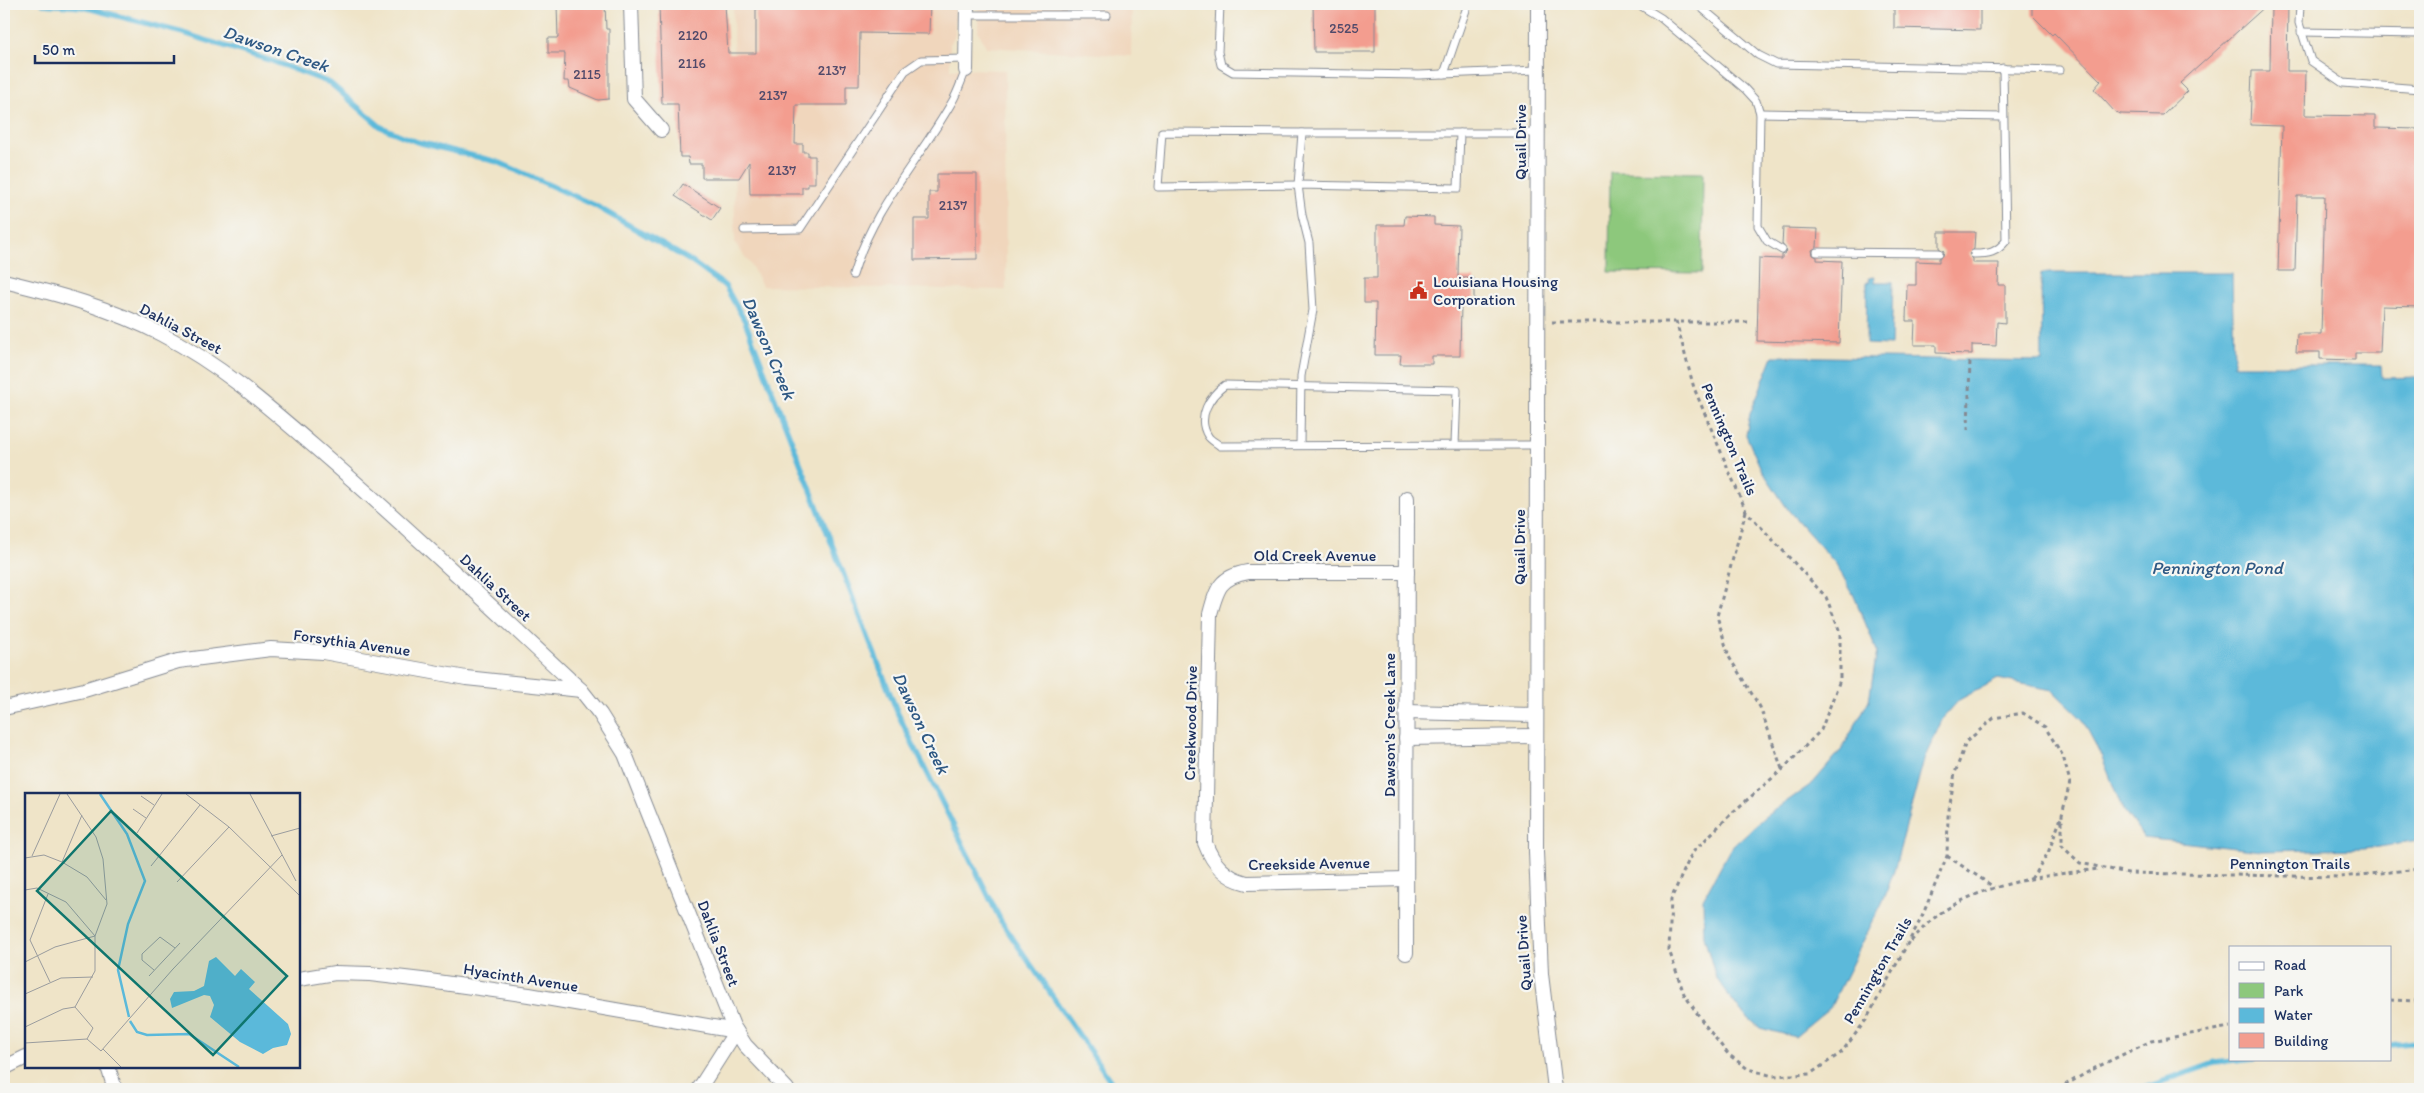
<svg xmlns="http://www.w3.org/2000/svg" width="2424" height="1093" font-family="Itim,sans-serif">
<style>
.built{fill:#f0d6bc}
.green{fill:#8dc87c;stroke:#547c6d}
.water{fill:#5bb9da;stroke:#3b749c}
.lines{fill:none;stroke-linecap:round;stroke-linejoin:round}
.stream{stroke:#5bb9da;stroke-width:5.5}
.building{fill:#f39d8f}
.lane-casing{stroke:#858a93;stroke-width:9}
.street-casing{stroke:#858a93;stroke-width:16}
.path{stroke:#858a93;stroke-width:3;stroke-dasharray:4 4;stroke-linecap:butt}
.lane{stroke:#fff;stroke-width:7}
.street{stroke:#fff;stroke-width:14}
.labels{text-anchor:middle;stroke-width:4.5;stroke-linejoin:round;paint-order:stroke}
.number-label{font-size:14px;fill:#514a6a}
.street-label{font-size:16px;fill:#1b2f5e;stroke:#f6f6f2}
.poi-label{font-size:16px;fill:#1b2f5e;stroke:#f6f6f2;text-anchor:start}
.water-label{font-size:18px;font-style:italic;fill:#2e5883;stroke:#f6f6f2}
.inset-river{fill:none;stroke:#5bb9da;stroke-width:2.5}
.inset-road{fill:none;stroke:#9a9c9e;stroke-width:1}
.view{fill:#0f766e;fill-opacity:0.15;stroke:#0f766e;stroke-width:2.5}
.inset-edge{fill:none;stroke:#1b2f5e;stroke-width:2.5}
</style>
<rect width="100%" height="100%" fill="#f6f6f2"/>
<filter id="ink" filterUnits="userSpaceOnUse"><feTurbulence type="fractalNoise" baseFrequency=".02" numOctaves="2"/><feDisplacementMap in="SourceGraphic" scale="10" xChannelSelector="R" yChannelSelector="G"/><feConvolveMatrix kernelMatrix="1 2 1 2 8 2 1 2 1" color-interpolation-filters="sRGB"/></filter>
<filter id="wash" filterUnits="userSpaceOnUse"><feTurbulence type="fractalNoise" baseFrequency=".0096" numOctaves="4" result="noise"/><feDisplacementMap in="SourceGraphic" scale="20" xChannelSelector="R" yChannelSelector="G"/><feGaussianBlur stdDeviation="1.12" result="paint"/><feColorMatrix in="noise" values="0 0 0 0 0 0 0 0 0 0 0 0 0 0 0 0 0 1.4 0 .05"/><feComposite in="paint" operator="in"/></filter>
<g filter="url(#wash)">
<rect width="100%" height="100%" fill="#efe4c8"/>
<g class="built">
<path d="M 733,4 L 955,4 L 955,35 L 950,44 L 950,69 L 1005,70 L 1006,290 L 762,286 L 751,265 L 735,243 Z"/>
<path d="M 978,4 L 1132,4 L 1131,56 L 986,47 L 978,31 Z"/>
</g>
<path class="green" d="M 1610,172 L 1703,173 L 1702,273 L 1609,272 Z"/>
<g class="water">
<path d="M 2041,273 L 2232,273 L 2234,365 L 2381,365 L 2382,378 L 2420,377 L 2420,841 L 2364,849 L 2262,851 L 2144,838 L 2122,808 L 2102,757 L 2082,719 L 2052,690 L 1998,679 L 1959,700 L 1943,718 L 1924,759 L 1894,871 L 1883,901 L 1830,1008 L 1795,1037 L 1760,1028 L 1741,1012 L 1716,978 L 1704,937 L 1703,899 L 1730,849 L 1763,818 L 1813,783 L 1842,749 L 1869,700 L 1877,651 L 1854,596 L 1836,564 L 1789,511 L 1761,469 L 1746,435 L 1750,414 L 1773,356 L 2042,361 Z"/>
<path d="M 1875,277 L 1875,282 L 1893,282 L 1891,345 L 1866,344 L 1867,282 L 1870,282 L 1869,278 Z"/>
</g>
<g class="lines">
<g class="stream">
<path d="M 43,4 L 84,7 L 183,33 L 272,61 L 330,83 L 381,127 L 417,142 L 498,162 L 594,205 L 689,260 L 725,286 L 745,321 L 898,714 L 1001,921 L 1116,1089"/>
<path d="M 2390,1045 L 2420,1042"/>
<path d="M 2141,1089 L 2215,1063 L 2254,1059"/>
</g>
</g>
<g id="blocks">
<g class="building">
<path d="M 557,4 L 605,4 L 606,29 L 609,29 L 609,99 L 598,100 L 570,88 L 569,81 L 564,81 L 565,53 L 548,53 L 548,38 L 558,38 Z"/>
<path d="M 659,4 L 725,4 L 728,53 L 756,53 L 756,4 L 930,4 L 929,34 L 860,33 L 859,86 L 846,86 L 846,105 L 796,105 L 795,144 L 803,144 L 803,152 L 808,152 L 808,156 L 815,156 L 815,183 L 808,183 L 808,187 L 802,187 L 802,194 L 750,194 L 749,162 L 739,178 L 702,178 L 702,164 L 689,164 L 688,157 L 680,157 L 678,104 L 662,104 Z"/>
<path d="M 1313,4 L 1375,4 L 1375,52 L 1314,52 Z"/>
<path d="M 1894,4 L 1980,4 L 1980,30 L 1894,28 Z"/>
<path d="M 2032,4 L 2268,4 L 2180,83 L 2188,91 L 2163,115 L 2121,114 L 2115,112 L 2094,89 L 2101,81 L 2054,33 L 2052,35 L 2032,15 Z"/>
<path d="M 2271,4 L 2288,4 L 2287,71 L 2306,71 L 2305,115 L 2375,116 L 2375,128 L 2420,129 L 2420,307 L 2382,306 L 2380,353 L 2355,353 L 2355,360 L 2320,359 L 2320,352 L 2296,352 L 2297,334 L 2321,334 L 2325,196 L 2297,196 L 2295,271 L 2278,271 L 2282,126 L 2250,125 L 2252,71 L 2270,71 Z"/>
<path d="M 937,174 L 977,174 L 977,259 L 914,260 L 914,219 L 929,219 L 929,192 L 937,192 Z"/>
<path d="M 683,184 L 720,208 L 712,220 L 675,196 Z"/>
<path d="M 1405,216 L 1434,217 L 1434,225 L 1459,226 L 1458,278 L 1474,278 L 1474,303 L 1461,303 L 1460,356 L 1432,356 L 1432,364 L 1400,364 L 1401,355 L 1375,355 L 1376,303 L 1364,303 L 1364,278 L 1377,278 L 1377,225 L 1404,225 Z"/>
<path d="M 1783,228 L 1818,229 L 1817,247 L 1812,250 L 1813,255 L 1817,257 L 1817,260 L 1842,261 L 1839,343 L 1757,341 L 1759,258 L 1782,259 L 1782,255 L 1787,251 L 1782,244 Z"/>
<path d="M 1939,232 L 1975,232 L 1974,249 L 1969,254 L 1973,259 L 1973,263 L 1999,263 L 1998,285 L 2005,285 L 2005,323 L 1997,322 L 1996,346 L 1972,345 L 1972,354 L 1936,353 L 1936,345 L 1914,345 L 1915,321 L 1906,321 L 1907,285 L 1916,285 L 1916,261 L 1939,262 L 1939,258 L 1943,256 L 1944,251 L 1939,248 Z"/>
</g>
</g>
</g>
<g filter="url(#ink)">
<use href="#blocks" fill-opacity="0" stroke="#858a93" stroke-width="1"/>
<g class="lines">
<defs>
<g id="lane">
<path d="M 1220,4 L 1218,52 L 1221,65 L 1233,72 L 1419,75 L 1537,70"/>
<path d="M 1638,4 L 1661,18 L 1745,89 L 1756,101 L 1760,113 L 1758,226 L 1767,241 L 1782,250"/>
<path d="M 1697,4 L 1758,55 L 1776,64 L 2060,70"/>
<path d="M 2300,4 L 2299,23 L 2311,61 L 2343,83 L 2420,89"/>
<path d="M 966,15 L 1107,15"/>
<path d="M 2301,32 L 2420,34"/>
<path d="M 1444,74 L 1468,4"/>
<path d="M 1760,113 L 2003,117"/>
<path d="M 1302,133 L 1162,132 L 1158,187 L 1298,185 L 1458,188 L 1460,133"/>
<path d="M 744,230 L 800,229 L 905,71 L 921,60 L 966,59"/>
<path d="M 1817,252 L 1939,253"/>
<path d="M 1974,254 C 1989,254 1996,253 2006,241 L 2003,68"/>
<path d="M 853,275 C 873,207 918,162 952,102 C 958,92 961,81 966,70"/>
<path d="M 1300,445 L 1301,376 L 1313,310 L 1309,243 L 1302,215 L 1298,185 L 1302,133 L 1538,133"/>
<path d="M 1455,445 L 1457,390 L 1225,385 C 1210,396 1196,417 1208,436 C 1210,440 1217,443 1220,446 L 1537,445"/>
</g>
<g id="street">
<path d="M 631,4 L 634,99 L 661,130"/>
<path d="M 1538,4 L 1536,852 L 1541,974 L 1555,1089"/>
<path d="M 966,70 L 967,4"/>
<path d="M 4,281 C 58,294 111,308 161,334 C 223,366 272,410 324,455 C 412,531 496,611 581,690 L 600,714 L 625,754 L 733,1026 L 745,1045 L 787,1089"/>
<path d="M 4,708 L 84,690 L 178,661 L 271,649 L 323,652 L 466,678 L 581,690"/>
<path d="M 1406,712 L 1536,715"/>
<path d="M 1406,738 L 1536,736"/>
<path d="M 1406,879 L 1247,883 C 1225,878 1213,864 1205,843 L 1210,614 C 1217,588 1220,577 1248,572 L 1407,572"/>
<path d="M 1406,953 L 1407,498"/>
<path d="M 299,979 L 335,973 L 370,974 L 422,980 L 529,995 L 736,1031 L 699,1089"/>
<path d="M 108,1067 L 115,1089"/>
<path d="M 4,1068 L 26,1057"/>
</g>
</defs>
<use href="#lane" class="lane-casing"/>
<use href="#street" class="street-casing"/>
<g class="path">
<path d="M 1676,321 L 1694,388 L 1746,511 L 1826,597 L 1840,632 L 1840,680 L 1821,730 L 1783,769 L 1733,812 L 1692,853 L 1671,899 L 1669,950 L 1684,994 L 1705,1025 L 1728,1054 L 1748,1069 L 1773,1076 L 1810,1074 L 1841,1053 L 1866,1020 L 1921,919 L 1935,885 L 1947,856 L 1948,816 L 1955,773 L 1966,742 L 1994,718 L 2023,713 L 2045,727 L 2063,756 L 2070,782 L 2062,815 L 2062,846 L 2080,863 L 2128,873 L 2340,877 L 2420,869"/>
<path d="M 1552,322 L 1749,322"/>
<path d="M 1968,430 L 1970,360"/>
<path d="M 1746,511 L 1717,616 L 1729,657 L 1760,707 L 1782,769"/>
<path d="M 1947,856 L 1994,887"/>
<path d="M 2031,879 L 2048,853 L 2061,818"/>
<path d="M 1911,941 C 1918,934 1925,925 1933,919 C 1975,884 2046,875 2099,869"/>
<path d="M 2390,1000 L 2420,1001"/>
<path d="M 2058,1089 L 2097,1067 L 2151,1041 L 2230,1027"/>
</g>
<use href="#lane" class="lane"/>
<use href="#street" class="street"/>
</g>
</g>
<defs>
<symbol id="civic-bare" viewBox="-9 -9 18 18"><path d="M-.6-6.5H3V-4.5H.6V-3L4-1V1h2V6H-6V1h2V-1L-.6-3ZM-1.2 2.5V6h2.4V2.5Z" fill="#c8321e" stroke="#f6f6f2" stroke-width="2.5" paint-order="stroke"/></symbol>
</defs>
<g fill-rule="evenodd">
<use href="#civic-bare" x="1406" y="278" width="25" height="25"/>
</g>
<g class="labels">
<g class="number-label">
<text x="1344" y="33">2525</text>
<text x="693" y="40">2120</text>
<text x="692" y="68">2116</text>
<text x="832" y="75">2137</text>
<text x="587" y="79">2115</text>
<text x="773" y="100">2137</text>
<text x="782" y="175">2137</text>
<text x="953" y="210">2137</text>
</g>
<g class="street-label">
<text transform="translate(1520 142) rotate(-90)" y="6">Quail Drive</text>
<text transform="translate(181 328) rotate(28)" y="6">Dahlia Street</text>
<text transform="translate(1730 439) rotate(67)" y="6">Pennington Trails</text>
<text transform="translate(1519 547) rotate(-90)" y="6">Quail Drive</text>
<text x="1315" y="561">Old Creek Avenue</text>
<text transform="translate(496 587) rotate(43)" y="6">Dahlia Street</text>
<text transform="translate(352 642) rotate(8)" y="6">Forsythia Avenue</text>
<text transform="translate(1190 723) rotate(-89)" y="6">Creekwood Drive</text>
<text transform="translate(1389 725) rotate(-90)" y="6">Dawson's Creek Lane</text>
<text transform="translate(1309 863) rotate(-1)" y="6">Creekside Avenue</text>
<text x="2290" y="869">Pennington Trails</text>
<text transform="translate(719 943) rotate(69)" y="6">Dahlia Street</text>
<text transform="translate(1523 953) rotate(-94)" y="6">Quail Drive</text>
<text transform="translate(1877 970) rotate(-60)" y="6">Pennington Trails</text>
<text transform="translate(521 977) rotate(9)" y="6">Hyacinth Avenue</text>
</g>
<g class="poi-label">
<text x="1433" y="287">Louisiana Housing<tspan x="1433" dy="18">Corporation</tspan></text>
</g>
<g class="water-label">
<text transform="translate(276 49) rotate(19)" y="6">Dawson Creek</text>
<text transform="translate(769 348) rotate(67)" y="6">Dawson Creek</text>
<text x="2217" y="574">Pennington Pond</text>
<text transform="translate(921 723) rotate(65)" y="6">Dawson Creek</text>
</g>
</g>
<g transform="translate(25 793)">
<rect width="275" height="275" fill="#efe4c8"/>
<path d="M 191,164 L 210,183 L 216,176 L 230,189 L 224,196 L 263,231 L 266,241 L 262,252 L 248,255 L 238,261 L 215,249 L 185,224 L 189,212 L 185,203 L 179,202 L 147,215 L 145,206 L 149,199 L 169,198 L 179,193 L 184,168 Z" fill="#5bb9da"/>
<path class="inset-river" d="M 75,1 L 102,41 L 120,88 L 103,131 L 93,177 L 104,224M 105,228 L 112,239 L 122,242 L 164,241 L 214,274"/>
<path class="inset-road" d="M 161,1 L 204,34 L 275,103M 225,1 L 271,88M 116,3 L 129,12M 108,16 L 121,25M 112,40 L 137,1M 246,43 L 275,35M 7,63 L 35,1M 0,65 L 19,62 L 37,69 L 62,84 L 81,107M 37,69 L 57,22M 126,73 L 175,12M 152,89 L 204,34M 0,97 L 12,95 L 41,109 L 70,143 L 30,154 L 0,169M 23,101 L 5,147 L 25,189M 129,177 L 117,167 L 117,161 L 135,144 L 150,155M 124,183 L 155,150M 0,201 L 36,185 L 68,184M 0,234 L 38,216 L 50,214 L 70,178 L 70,143 L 82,111 L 78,66 L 71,44 L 42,1M 62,246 L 76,258 L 148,176 L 257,62M 0,250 L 62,246 L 68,235 L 50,214M 78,256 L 96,274"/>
<path class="view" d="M 86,18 L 262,183 L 188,262 L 12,98 Z"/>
<rect width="275" height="275" class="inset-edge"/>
</g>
<rect width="2424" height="1093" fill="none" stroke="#f6f6f2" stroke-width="20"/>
<rect x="2229" y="946" width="162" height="115" fill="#f6f6f2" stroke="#9ea6b7"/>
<rect x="2239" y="962" width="25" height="8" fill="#ffffff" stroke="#9ea6b7"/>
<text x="2274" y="970" font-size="15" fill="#1b2f5e">Road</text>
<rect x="2239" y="983" width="25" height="15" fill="#8dc87c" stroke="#9ea6b7"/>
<text x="2274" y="996" font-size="15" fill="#1b2f5e">Park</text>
<rect x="2239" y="1008" width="25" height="15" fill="#5bb9da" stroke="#9ea6b7"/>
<text x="2274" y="1020" font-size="15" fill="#1b2f5e">Water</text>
<rect x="2239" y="1033" width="25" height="15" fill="#f39d8f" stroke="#9ea6b7"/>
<text x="2274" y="1046" font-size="15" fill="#1b2f5e">Building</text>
<path d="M35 55v8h139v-8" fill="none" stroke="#1b2f5e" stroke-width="2.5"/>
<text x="42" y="55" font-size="15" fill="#1b2f5e" stroke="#f6f6f2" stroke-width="4" paint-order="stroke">50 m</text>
</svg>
